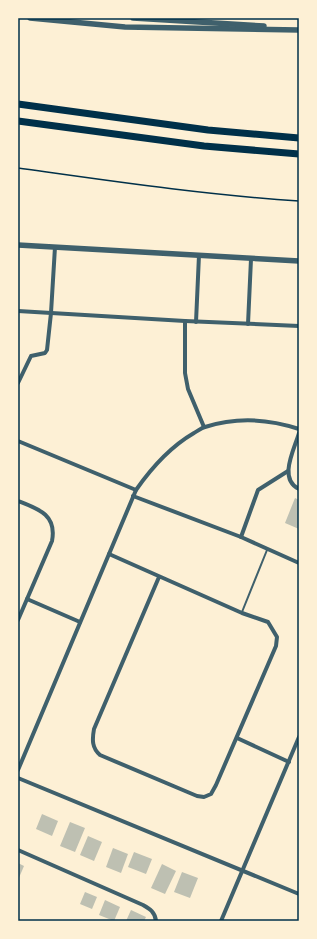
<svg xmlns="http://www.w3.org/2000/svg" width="317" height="939" font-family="Lato,sans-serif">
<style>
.building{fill:#bec0b2}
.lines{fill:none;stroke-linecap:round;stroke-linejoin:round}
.path{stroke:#003049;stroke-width:1.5}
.service{stroke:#3f606c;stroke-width:2}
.minor{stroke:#3f606c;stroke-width:4}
.tertiary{stroke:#3f606c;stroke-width:5.5}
.trunk{stroke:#003049;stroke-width:7}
.neatline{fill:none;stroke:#003049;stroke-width:1.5}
</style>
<rect width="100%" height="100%" fill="#fdf0d5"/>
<g class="building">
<path d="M 295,498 L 299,500 L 299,529 L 285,523 Z"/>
<path d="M 42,814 L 58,821 L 52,836 L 36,829 Z"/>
<path d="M 70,822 L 85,828 L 75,852 L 60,846 Z"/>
<path d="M 88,836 L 102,842 L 94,861 L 80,855 Z"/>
<path d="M 113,848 L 128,854 L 121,873 L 106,867 Z"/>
<path d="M 134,852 L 152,859 L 146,874 L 128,867 Z"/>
<path d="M 18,863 L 24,866 L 18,880 Z"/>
<path d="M 162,864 L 176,871 L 165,894 L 151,888 Z"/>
<path d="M 182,872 L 198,878 L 190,898 L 174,892 Z"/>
<path d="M 85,892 L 97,897 L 92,909 L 80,904 Z"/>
<path d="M 105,900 L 120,907 L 114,921 L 99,915 Z"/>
<path d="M 131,910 L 146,917 L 144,921 L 126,921 Z"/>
</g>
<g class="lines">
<path class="path" d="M 18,168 C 111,181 205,195 299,201"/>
<path class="service" d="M 242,612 L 267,550"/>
<g class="minor">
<path d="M 18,311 L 185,321 L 299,326"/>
<path d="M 185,321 L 185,373 L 188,389 L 204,427"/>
<path d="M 196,322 L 199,255"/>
<path d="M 248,324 L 251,259"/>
<path d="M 18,383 L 31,356 L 45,353 L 47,350 L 51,313 L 55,247"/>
<path d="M 299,433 C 294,450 278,479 299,489"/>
<path d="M 18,441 L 136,490"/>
<path d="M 133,496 L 241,537 L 299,563"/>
<path d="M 18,501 C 39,509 57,515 52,541 L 18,620"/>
<path d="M 241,537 L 258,490 L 288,471"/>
<path d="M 109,554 L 242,613 L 268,622 L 277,637 L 276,646 L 216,785 L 211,794 L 204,797 L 197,796 L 100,755 C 92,748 92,740 94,729 L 159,577"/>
<path d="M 27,599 L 80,622"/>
<path d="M 237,738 L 289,762"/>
<path d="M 18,770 L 136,490 C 152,467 170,447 194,433 C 198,431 201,428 205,427 C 236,417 269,419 299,429"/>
<path d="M 18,778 L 299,894"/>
<path d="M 18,850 L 143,905 C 150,909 155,912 156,921"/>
<path d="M 221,921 L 299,737"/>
</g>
<g class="tertiary">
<path d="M 30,18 L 125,27 L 299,30"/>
<path d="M 133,18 L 264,26"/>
<path d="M 18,245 L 299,261"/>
</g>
<g class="trunk">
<path d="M 18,104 L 208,130 L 299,138"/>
<path d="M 18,121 L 204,146 L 299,154"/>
</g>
</g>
<rect width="317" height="939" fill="none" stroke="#fdf0d5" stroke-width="38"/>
<rect x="19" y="19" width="279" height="901" class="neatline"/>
</svg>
